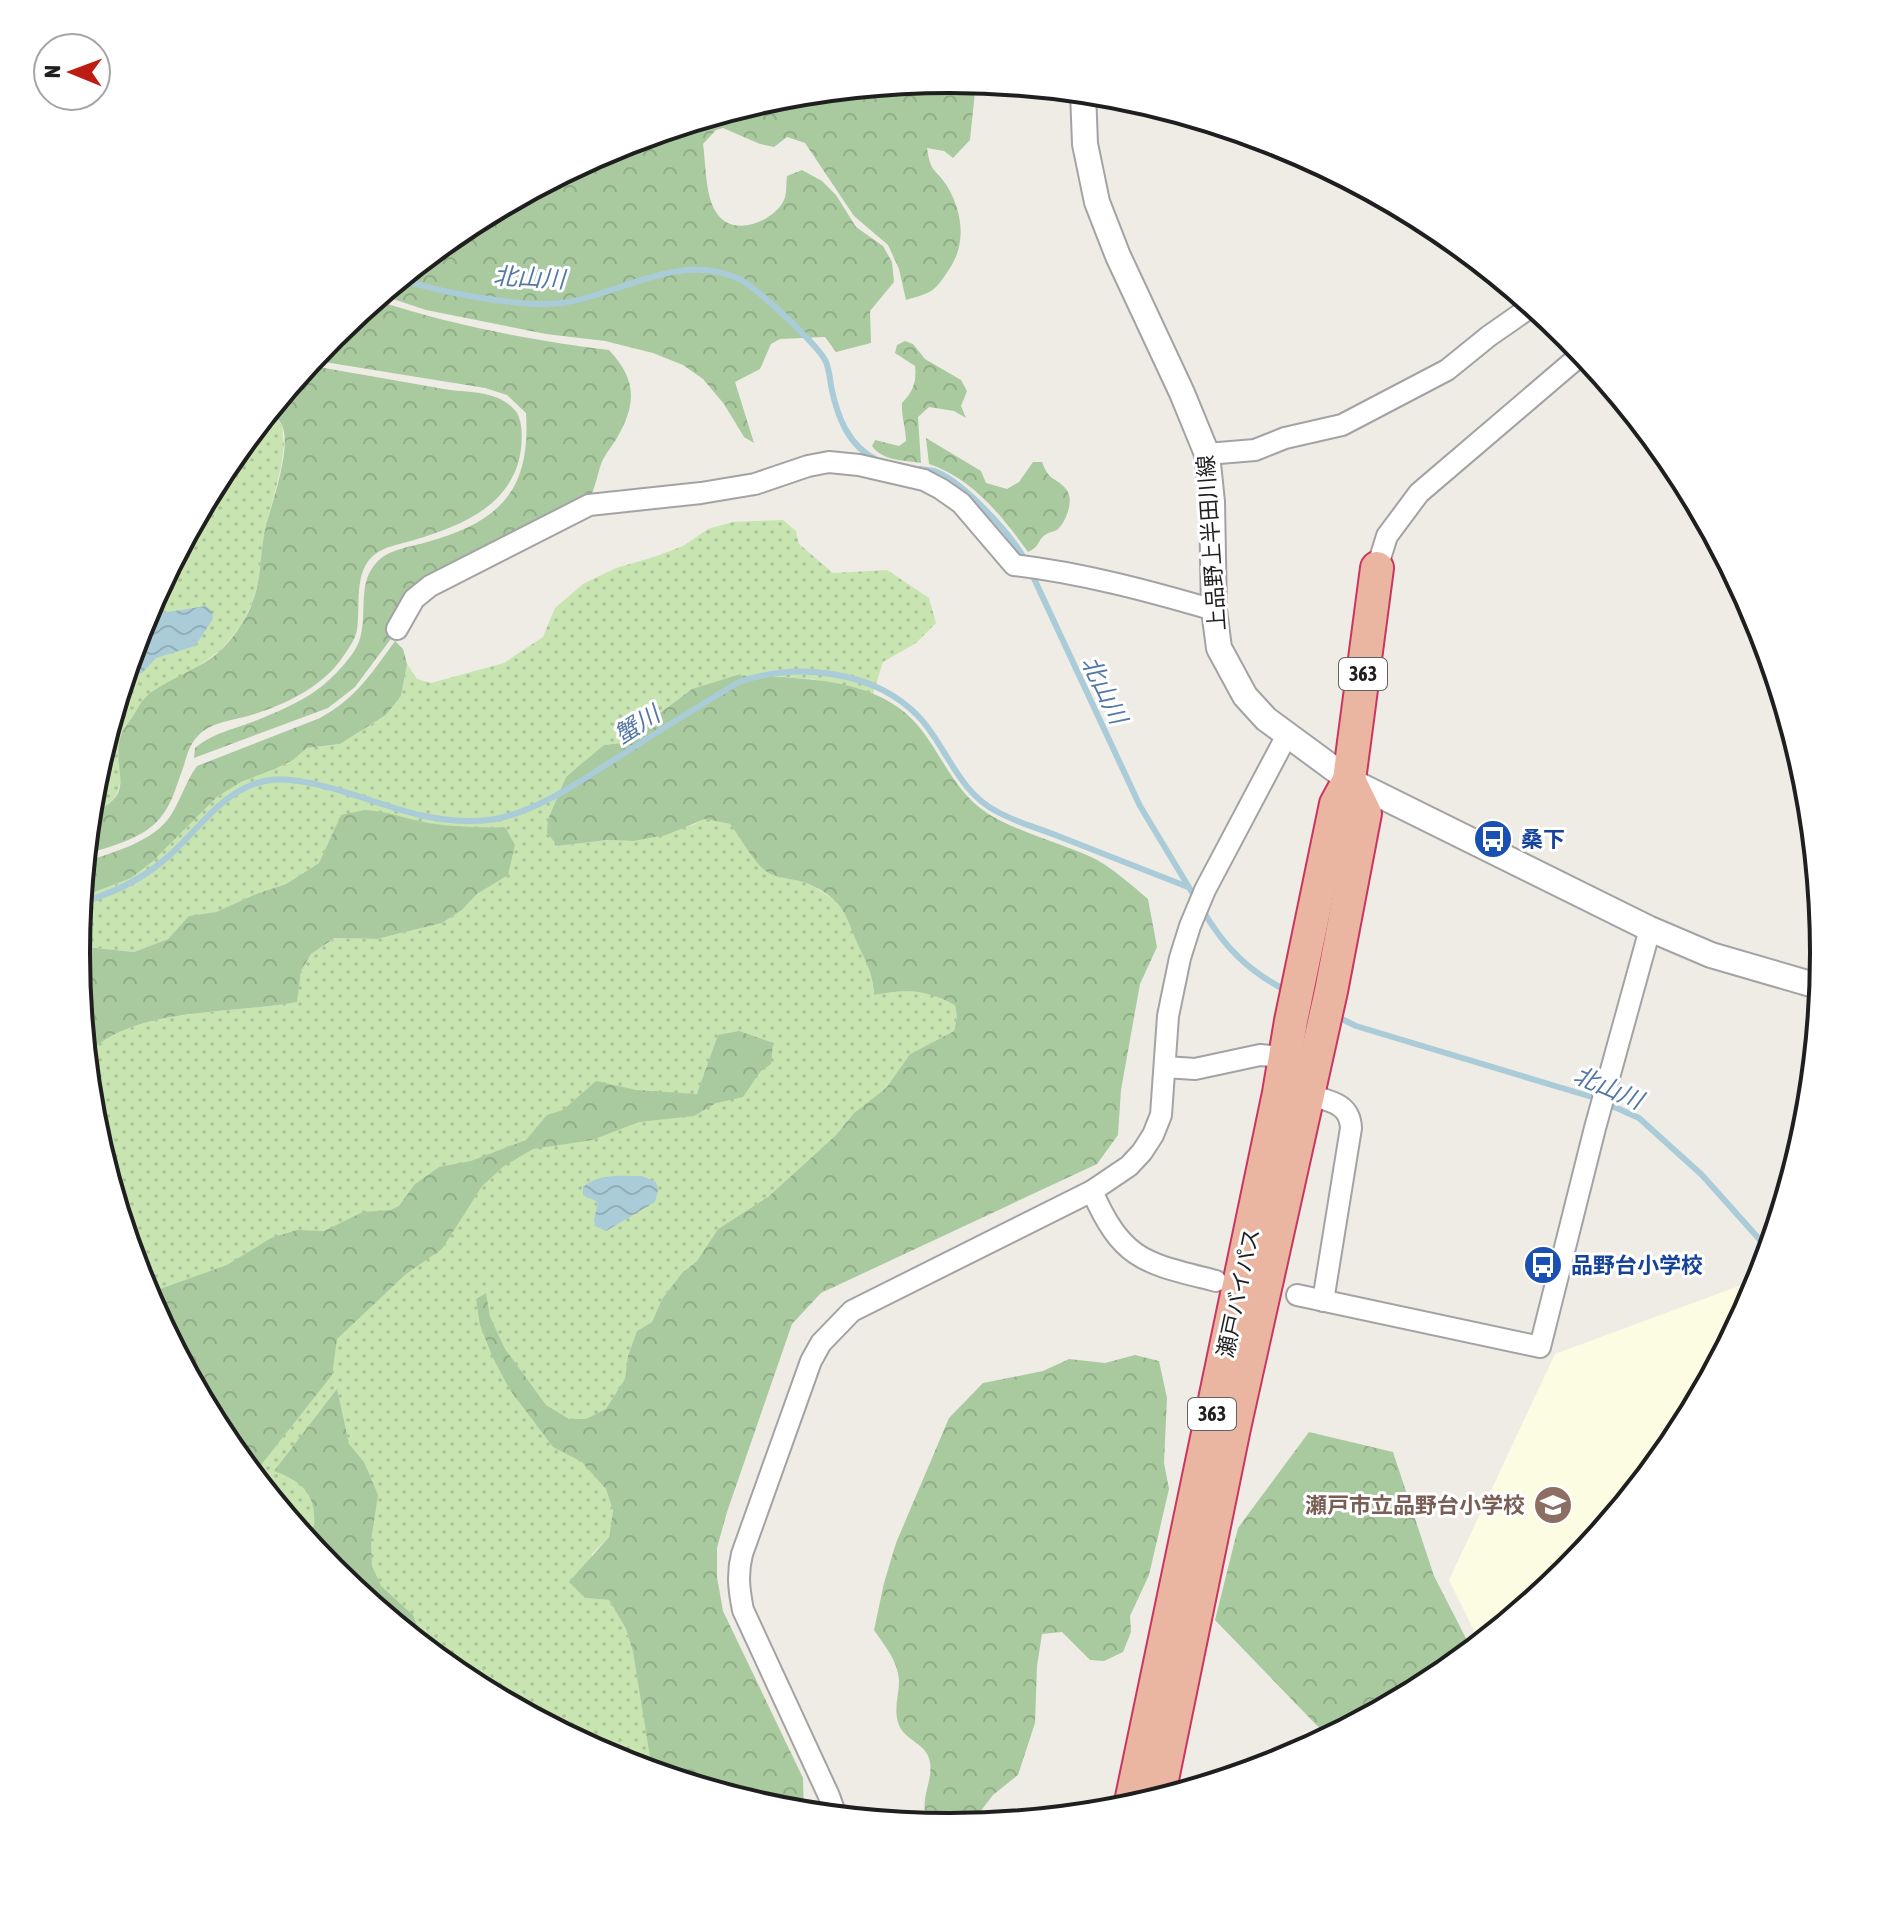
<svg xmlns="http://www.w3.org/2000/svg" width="1900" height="1906" font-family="'Asap Condensed','Noto Sans JP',sans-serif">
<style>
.education{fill:#fbfce2}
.grass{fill:url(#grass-dots)}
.forest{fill:url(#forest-crowns)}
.water{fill:url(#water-waves)}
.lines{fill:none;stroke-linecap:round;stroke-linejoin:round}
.stream{stroke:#aacbd8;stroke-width:6}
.minor-casing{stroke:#a3a3a3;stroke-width:24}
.tertiary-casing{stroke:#a3a3a3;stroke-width:28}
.trunk-casing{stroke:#cb3560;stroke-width:36}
.minor{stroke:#fff;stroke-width:20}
.tertiary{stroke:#fff;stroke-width:24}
.trunk{stroke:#eab6a2;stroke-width:32}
.labels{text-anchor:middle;stroke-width:6;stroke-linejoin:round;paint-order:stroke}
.shield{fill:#fff;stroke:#626262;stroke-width:2}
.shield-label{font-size:20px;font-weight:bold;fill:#1f1f1f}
.street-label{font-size:22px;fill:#1f1f1f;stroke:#fff}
.transit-label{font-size:22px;font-weight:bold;fill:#164399;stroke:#fff;text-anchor:start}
.education-label{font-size:22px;font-weight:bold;fill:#785e54;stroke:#fff;text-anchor:end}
.water-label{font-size:24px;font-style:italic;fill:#5478a6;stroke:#fff}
.rim{fill:none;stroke:#1f1f1f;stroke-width:4}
</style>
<defs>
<pattern id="grass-dots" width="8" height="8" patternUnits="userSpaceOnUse" patternTransform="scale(2)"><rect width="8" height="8" fill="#c7e4b1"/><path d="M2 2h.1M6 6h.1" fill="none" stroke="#aac398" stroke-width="1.8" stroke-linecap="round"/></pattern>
<pattern id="forest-crowns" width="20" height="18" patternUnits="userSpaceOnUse" patternTransform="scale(2)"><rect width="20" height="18" fill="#a9ca9f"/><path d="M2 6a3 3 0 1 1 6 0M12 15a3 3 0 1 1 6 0" fill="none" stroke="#91ad88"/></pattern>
<pattern id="water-waves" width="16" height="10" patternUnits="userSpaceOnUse" patternTransform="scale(2)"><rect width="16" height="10" fill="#aacbd8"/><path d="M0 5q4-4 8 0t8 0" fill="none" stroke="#92aeb9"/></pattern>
</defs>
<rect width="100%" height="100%" fill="#efece6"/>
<path class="education" d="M 1755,1280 L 1759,1283 L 1757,1288 L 1676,1439 L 1568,1571 L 1480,1643 L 1449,1580 L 1555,1354 Z"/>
<g class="grass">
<path d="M 270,411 L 282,425 L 284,446 L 281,468 L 266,527 L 258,583 L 253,601 L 241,626 L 220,651 L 188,673 L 118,755 C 124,786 121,801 90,814 L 93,782 L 143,618 L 224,467 Z"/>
<path d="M 783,520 L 796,531 L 799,544 L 833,573 L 887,570 L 929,598 L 936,623 L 916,643 L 883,662 L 873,694 L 812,679 L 738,675 L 692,689 L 620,743 L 604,745 L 566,777 L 548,819 L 559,846 L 607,840 L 633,841 L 693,825 L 705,819 L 730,824 L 779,877 L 807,882 L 839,903 L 853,926 L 860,948 L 870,965 L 874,995 C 908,989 924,989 955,1004 L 957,1017 L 954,1031 L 910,1054 L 886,1088 L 854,1113 L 836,1135 L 768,1197 L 718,1229 L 697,1261 L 682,1273 L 662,1299 L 652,1322 L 637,1331 L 609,1537 L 592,1554 L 585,1598 L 609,1600 L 626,1629 L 633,1652 L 655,1772 L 615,1760 L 464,1679 L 332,1571 L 223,1438 L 142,1287 L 93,1123 L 87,1067 L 92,1066 L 94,1048 C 142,1007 235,1014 296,1002 L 301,971 L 311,954 L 336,938 L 377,939 L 442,923 L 462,910 L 477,894 L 507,875 L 506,827 L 462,828 L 342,815 L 319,863 L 286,884 L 256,894 L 216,912 L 189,917 L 168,939 L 134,952 L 77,946 L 82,897 L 131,878 L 152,862 L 217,797 L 241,782 L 275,769 L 293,760 L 307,748 L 340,744 L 386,715 L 401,696 L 407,664 L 417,679 L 431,683 L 504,663 L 543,637 L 555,608 L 583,584 L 616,568 L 654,557 L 683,546 L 708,529 L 733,522 Z"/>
</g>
<g class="forest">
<path d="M 950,79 L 976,82 L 970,140 L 953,158 L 944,151 L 927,148 C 931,175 935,167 947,186 C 962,211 967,242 950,268 C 934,292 934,292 906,300 L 899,269 L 888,245 L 854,216 L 805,143 L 787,137 L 774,147 L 760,144 L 723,128 L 716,130 L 703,144 C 706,164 705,195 716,212 C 731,238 773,223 784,200 C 787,194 786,183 787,176 L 802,170 L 822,181 L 836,195 L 856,227 L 883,246 L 892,262 L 894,282 L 870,311 L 871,343 L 836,352 L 825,337 L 780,339 L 771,344 L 760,369 L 735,382 L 754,443 L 744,437 L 724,404 L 703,379 L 683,365 L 653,353 L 605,341 L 546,334 L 426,310 L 381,295 L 465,226 L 616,145 L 780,96 Z"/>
<path d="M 375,300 C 451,325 529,340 609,350 C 636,379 637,402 618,436 C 613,445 605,454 601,464 C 597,477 595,488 589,500 L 426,581 L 390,640 L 355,687 L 328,708 L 194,758 L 195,748 C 215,732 232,730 255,721 C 299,703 324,692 353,653 C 373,626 353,586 377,562 C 389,549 411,547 427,542 C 499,522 531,491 526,413 L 507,395 L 485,388 L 312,360 L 332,335 Z"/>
<path d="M 905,341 L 913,344 L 925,359 L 961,380 L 967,391 L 961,406 L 966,418 L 954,411 L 929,407 L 918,417 L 921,463 C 903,460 883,461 872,446 L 875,440 L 899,446 L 906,441 C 906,427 901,417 902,403 C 913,392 917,381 915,366 L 895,353 L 897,345 Z"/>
<path d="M 307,365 C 353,373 399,381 444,389 C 462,392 481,391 498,398 C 505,401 512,406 517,413 C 524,425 522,447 519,460 C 506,509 457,527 414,540 C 401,544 385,546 374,555 C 353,573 361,605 357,630 C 355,641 346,652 340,661 C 319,689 280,707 248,716 C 233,720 215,722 202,732 C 189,743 188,753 183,768 C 177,784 172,804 161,817 C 145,838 110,847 86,854 L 90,814 C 139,793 112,775 120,739 C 122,730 130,721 135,713 C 138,708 141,702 145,698 C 161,681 203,669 222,649 C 236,635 248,617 254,598 C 262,575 260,550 266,526 C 272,502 292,448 282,425 C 280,420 273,415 270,411 Z"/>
<path d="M 926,438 L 981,471 L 986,483 L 1007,489 L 1019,482 L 1033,462 L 1042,462 C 1050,483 1055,476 1066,489 C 1075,500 1066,522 1057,530 C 1055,531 1047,533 1045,535 C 1037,541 1040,547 1028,552 C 1003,517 972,478 929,464 Z"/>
<path d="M 395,641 L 403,649 L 407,664 L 401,696 L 386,715 L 340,744 L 307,748 L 293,760 L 275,769 L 241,782 L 217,797 L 152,862 L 131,878 L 82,897 L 85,862 C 113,852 154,842 171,815 C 181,799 186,781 197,766 L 320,718 C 355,699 372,673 395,641 Z"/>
<path d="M 737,675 C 798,679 878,675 920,728 C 943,757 955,792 987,813 C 1013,830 1059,843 1089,856 C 1111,866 1130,884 1148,899 L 1157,947 L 1140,984 L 1121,1090 L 1118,1135 L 1097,1164 L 821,1293 L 792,1324 L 727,1512 L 717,1548 L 717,1577 L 723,1611 L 803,1778 L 804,1813 L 779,1810 L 655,1772 L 652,1769 L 633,1652 L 626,1629 L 609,1600 L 585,1598 L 569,1582 L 609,1537 L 613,1510 L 606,1489 L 582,1462 L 553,1447 L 510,1390 L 493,1358 L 480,1325 L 476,1299 L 486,1293 L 490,1317 L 505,1349 L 546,1405 L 569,1419 L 586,1419 L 606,1409 L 625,1379 L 628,1356 L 637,1331 L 652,1322 L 662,1299 L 682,1273 L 697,1261 L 718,1229 L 768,1197 L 836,1135 L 854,1113 L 886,1088 L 910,1054 L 954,1031 L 957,1017 L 955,1005 C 924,989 907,989 874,995 C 873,976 868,965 860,949 C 845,916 846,901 809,884 C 796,878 780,880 767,872 C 755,864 740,837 730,824 L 705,819 L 666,835 L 633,841 L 607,840 L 558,846 L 547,833 L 548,819 L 566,777 L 581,764 L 604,745 L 620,743 L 692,689 Z"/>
<path d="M 365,810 C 388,811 407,819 428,823 C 454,827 479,828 505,827 L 515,845 L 508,875 L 477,894 L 462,910 L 442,923 L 377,939 L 335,938 L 311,954 L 301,971 L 297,1002 C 235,1014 142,1007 94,1048 L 92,1066 L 87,1067 L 77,946 L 134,952 L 168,939 L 189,916 L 216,912 L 256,894 L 286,884 L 319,863 L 341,815 Z"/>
<path d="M 739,1031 L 773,1043 L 771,1064 L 760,1072 L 743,1097 L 716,1103 L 694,1116 L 639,1122 L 592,1140 L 533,1149 L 504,1166 L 482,1186 L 442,1249 L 406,1274 L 337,1339 L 332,1375 L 261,1465 L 251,1473 L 223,1438 L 146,1294 L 227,1265 L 271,1238 L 297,1230 L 324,1231 L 363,1212 L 391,1210 L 399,1206 L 415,1184 L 439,1167 L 471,1161 L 526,1140 L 547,1115 L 563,1110 L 596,1081 L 636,1090 L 697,1094 L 718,1035 Z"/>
<path d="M 1135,1355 L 1159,1361 L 1167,1398 L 1164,1463 L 1169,1489 L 1149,1575 L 1130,1616 L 1131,1632 L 1123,1652 L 1104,1661 L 1090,1660 L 1062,1632 L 1042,1634 L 1037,1666 L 1035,1723 L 1018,1775 L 993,1795 L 970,1825 L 950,1827 L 925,1825 C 925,1816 924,1808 925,1799 C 927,1786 932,1775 930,1762 C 927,1743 905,1741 899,1725 C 893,1710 899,1696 899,1681 C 898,1661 885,1646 874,1630 L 884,1583 L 896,1543 L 949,1418 L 983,1383 L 1043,1371 L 1069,1359 L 1105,1363 Z"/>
<path d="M 337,1389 L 349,1444 L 364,1462 L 378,1495 L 371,1541 L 372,1566 L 381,1586 L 413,1615 L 424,1646 L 332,1571 L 303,1536 L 314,1526 C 317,1495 302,1481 274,1471 Z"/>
<path d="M 1309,1432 L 1393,1452 L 1434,1576 L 1472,1650 L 1435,1680 L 1328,1737 L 1215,1620 L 1238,1528 Z"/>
</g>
<g class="water">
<path d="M 206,606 L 212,612 L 213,619 L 195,646 L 156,658 L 142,673 L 125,675 L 147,610 L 168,612 Z"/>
<path d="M 642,1176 L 656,1182 L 658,1190 L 655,1202 L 606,1231 L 595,1226 C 592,1217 599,1209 596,1201 L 583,1195 L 583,1187 C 598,1173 622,1176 642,1176 Z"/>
</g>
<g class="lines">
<g class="stream">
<path d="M 400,279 C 438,292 522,308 562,303 C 621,295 678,251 739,279 C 755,286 820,347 826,362 C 829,369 830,378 831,386 C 837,416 848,446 877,460"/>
<path d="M 919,469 C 925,470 932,470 937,472 C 965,484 1011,534 1025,560"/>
<path d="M 1030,570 L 1140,806 L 1196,899"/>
<path d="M 81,903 C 115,892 144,879 171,854 C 200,828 224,789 265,781 C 307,772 380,807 424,816 C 448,821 472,823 496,819 C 539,810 579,782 615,759 C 656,733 697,707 739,682 C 798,662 875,670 920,718 C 947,748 958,791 996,811 C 1015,822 1038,828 1058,836 C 1102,853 1145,870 1188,887"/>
<path d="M 1202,909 C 1224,947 1248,971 1287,991"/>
<path d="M 1336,1016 L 1356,1026 L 1592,1097 L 1639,1118 L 1702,1175 L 1769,1250"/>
</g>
<defs>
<g id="minor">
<path d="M 1207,454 L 1255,450 L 1285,438 L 1342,425 L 1447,370 L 1489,336 L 1532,306"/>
<path d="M 1377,568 L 1387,536 L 1419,493 L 1583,353"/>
<path d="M 397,629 L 414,599 L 430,586 L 589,505 L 701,493 L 755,484 L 808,466 L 829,462 L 859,465 L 924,480 L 941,489 L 961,503 L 1014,565 C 1082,573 1149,591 1214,610"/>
<path d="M 1165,1067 L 1195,1069 L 1260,1055 L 1285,1057"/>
<path d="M 1309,1095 C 1329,1101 1350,1103 1351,1128 L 1323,1301"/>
<path d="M 1092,1191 C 1123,1262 1146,1263 1216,1281"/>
<path d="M 1297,1295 L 1540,1347 L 1595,1128 L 1650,929"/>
<path d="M 836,1816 L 829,1796 L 743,1610 C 739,1590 737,1574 742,1554 L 811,1361 L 821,1343 L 852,1311 L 1092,1191 L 1129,1166 L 1142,1152 L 1153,1135 L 1161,1115 L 1168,1016 L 1180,958 L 1190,926 L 1205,890 L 1287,735"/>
</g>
<path id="tertiary" d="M 1083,92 L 1085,144 L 1097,202 L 1118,256 L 1182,393 L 1207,454 L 1212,502 L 1214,610 L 1219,648 L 1245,696 L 1266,719 L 1349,780 L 1650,929 L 1711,955 L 1821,987"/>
<g id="trunk">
<path d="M 1158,1799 L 1234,1428 L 1331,991 L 1365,813 L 1349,780"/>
<path d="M 1130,1807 L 1279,1093 L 1291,1021 L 1336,804 L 1349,780 L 1377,568"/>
</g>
</defs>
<use href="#minor" class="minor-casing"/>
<use href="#tertiary" class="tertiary-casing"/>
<use href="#trunk" class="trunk-casing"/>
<use href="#minor" class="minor"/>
<use href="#tertiary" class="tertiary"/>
<use href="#trunk" class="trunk"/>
</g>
<defs>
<symbol id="bus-disc" viewBox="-11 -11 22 22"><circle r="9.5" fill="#1a4fb4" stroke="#fff"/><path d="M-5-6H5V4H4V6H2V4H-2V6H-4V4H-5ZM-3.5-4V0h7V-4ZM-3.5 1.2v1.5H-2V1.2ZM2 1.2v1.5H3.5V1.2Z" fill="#fff"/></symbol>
<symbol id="school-disc" viewBox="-11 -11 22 22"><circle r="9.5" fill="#8d6e63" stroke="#fff"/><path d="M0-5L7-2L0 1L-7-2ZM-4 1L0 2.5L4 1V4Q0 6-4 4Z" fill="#fff"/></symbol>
</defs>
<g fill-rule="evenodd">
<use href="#bus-disc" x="1471" y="817" width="44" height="44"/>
<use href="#bus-disc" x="1521" y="1243" width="44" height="44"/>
<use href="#school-disc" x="1531" y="1483" width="44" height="44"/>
</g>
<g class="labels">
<g class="shield">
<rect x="1339" y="658" width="48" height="32" rx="6"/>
<rect x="1188" y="1398" width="48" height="32" rx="6"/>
</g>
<g class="shield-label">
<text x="1363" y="681">363</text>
<text x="1212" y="1421">363</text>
</g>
<g class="street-label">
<text transform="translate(1211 543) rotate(-94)" y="8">上品野上半田川線</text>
<text transform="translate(1238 1293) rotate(-78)" y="8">瀬戸バイパス</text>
</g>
<g class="transit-label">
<text x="1521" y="847">桑下</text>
<text x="1571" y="1273">品野台小学校</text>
</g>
<g class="education-label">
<text x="1525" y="1513">瀬戸市立品野台小学校</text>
</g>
<g class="water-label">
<text transform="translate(529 278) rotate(3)" y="8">北山川</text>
<text transform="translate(1104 690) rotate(64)" y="8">北山川</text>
<text transform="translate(637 725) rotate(-32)" y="8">蟹川</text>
<text transform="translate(1608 1088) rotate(23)" y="8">北山川</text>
</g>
</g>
<path d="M0 0H1900V1906H0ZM90 953a860 860 0 1 1 1720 0a860 860 0 1 1-1720 0Z" fill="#fff" fill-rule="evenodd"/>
<path class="rim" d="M90 953a860 860 0 1 1 1720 0a860 860 0 1 1-1720 0Z"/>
<g transform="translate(72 72) rotate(271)"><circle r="38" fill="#ffffff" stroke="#a5a5a5" stroke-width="2"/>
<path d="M0-6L14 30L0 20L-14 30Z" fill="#bc1c12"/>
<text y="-12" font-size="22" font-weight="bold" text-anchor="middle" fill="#1f1f1f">N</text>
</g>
</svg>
